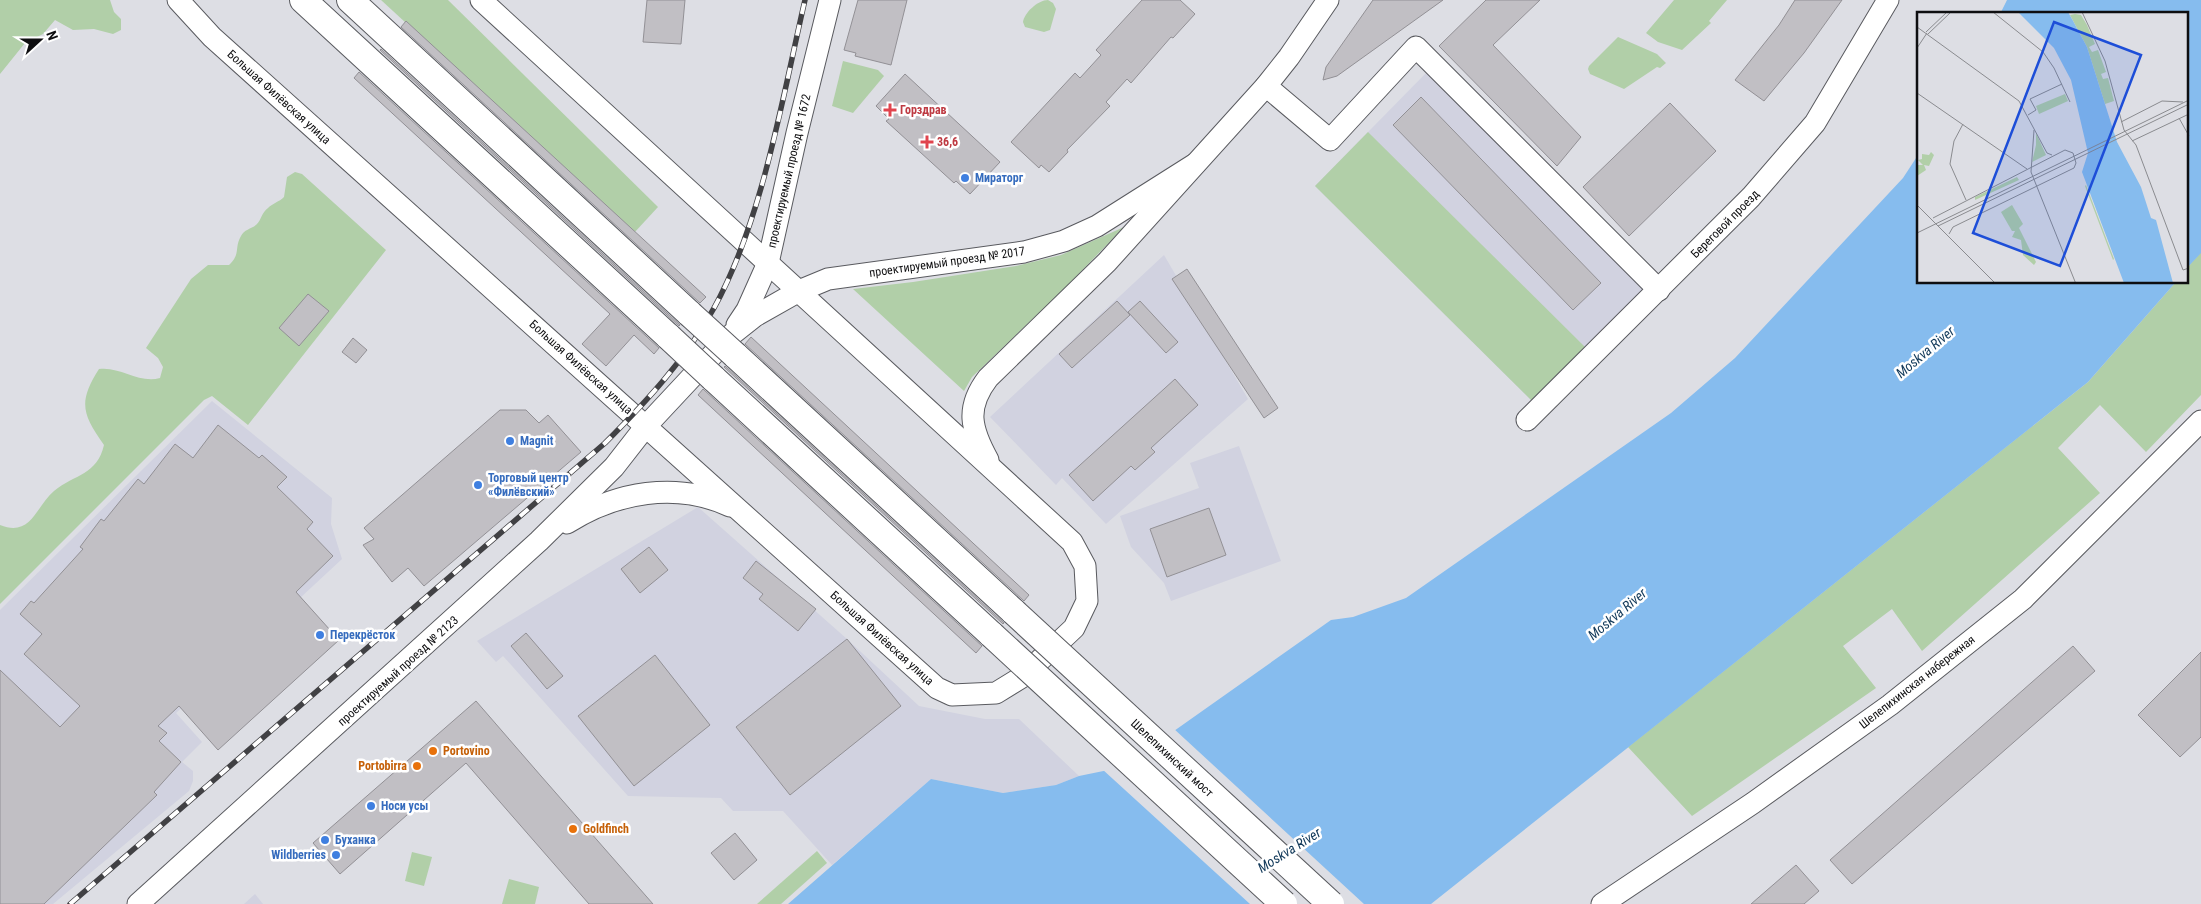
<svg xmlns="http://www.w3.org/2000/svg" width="2201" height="904" font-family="'Roboto Condensed',sans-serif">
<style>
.built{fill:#d1d2e0}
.green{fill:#b1cfa8}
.water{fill:#86bcee}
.pier{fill:#dddee4}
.building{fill:#c1bfc4;stroke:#929095}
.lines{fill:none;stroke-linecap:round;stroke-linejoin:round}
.minor-casing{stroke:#595a5f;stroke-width:23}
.major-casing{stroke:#595a5f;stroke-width:28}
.minor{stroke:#fff;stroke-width:21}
.major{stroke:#fff;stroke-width:26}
.rail-casing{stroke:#414144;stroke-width:5.5}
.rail{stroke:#fff;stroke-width:4;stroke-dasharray:11;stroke-linecap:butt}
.major-bridge-casing{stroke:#595a5f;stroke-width:28;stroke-linecap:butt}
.major-bridge{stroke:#fff;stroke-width:26}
.health-dot{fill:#e0444e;stroke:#fff;stroke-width:2}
.shop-dot{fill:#3f7fe0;stroke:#fff;stroke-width:2}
.food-dot{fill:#e8710a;stroke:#fff;stroke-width:2}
.labels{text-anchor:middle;stroke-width:5;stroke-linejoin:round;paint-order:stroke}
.street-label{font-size:12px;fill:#0e0e10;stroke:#fff}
.health-label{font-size:12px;font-weight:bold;fill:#be3a42;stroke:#fff;text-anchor:start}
.shop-label{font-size:12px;font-weight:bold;fill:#366cbe;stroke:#fff;text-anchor:start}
.food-label{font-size:12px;font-weight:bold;fill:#c56008;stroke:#fff;text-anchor:start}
.water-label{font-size:14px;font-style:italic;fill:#103859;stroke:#fff}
.inset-road{fill:none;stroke:#8a8b8f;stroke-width:1}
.view{fill:#1d4ed8;fill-opacity:0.15;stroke:#1d4ed8;stroke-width:2.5}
.inset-edge{fill:none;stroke:#0e0e10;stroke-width:2.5}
</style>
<rect width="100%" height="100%" fill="#dddee4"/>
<g class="built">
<path d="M 1427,72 L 1644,288 L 1532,401 L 1315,186 Z"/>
<path d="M 1164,255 L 1248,399 L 1106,524 L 1062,478 L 1056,485 L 990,417 Z"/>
<path d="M 212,401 L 332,498 L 331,524 L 342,559 L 176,713 L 202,742 L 182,762 L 193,771 L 193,781 L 189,791 L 53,904 L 0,904 L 0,610 Z"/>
<path d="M 1239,446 L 1281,561 L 1171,601 L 1164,583 L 1131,547 L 1120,516 L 1199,488 L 1190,463 Z"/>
<path d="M 698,507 L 847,639 L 919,706 L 985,719 L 1019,719 L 1079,776 L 1056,785 L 1003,793 L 931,779 L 832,865 L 783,811 L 733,811 L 721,798 L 628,796 L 503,656 L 496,662 L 477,641 Z"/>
<path d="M 255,894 L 263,904 L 244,904 Z"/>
</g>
<g class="green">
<path d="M 0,0 L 110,0 L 114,12 L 121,19 L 121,30 L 113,34 L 94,29 L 73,30 L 55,20 L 43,34 L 25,43 L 0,74 Z"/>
<path d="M 381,0 L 448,0 L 658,207 L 634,233 Z"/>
<path d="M 1048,0 L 1053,3 L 1056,9 L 1050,30 L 1044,32 L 1025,27 L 1023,22 C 1024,13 1038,0 1048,0 Z"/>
<path d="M 1674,0 L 1727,0 L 1709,21 L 1711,23 L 1682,50 L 1658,42 L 1646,33 Z"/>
<path d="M 1618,37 L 1657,54 L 1666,63 L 1660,68 L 1657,67 L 1624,89 L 1590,74 L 1588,69 L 1589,66 Z"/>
<path d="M 843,61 L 878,70 L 884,76 L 853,113 L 832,106 Z"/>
<path d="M 1368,132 L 1585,347 L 1532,401 L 1315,186 Z"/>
<path d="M 295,172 L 302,174 L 386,250 L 248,425 L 212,396 L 204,400 L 0,604 L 0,525 C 31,538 36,506 54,491 C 75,474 97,475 104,445 C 82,414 78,402 99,369 C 120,366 139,384 160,378 L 163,367 L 158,358 L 146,348 L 191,279 L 208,265 L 229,265 C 241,254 234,248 241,236 C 244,229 252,229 257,224 C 261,220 262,212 268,208 C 273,203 279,202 284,197 L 287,177 Z"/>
<path d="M 1124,227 L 1067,286 L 972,377 L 964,391 L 853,289 L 913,282 L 1016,266 L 1061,255 Z"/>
<path d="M 2201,252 L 2201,395 L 2146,452 L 2100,405 L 2058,448 L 2100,493 L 1922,651 L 1892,609 L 1843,646 L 1876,688 L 1692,816 L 1628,747 L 2088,382 L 2175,283 L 2187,282 L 2187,268 Z"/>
<path d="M 817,851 L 827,863 L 781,904 L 757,904 Z"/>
<path d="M 412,852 L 432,857 L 424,886 L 405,881 Z"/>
<path d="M 509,879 L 539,887 L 535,904 L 502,904 Z"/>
</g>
<g class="water">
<path d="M 2007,0 L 2201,0 L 2201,253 L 2187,268 L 2187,14 L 2000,14 Z"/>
<path d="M 1918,155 L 1918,282 L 2175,283 L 2088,382 L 1431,904 L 788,904 L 931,779 L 1003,793 L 1056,785 L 1079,776 L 1123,767 L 1331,620 L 1353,617 L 1406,598 L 1671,413 L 1735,358 L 1903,178 Z"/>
</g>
<path class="pier" d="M 1173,728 L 1364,904 L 1250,904 L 1102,769 L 1122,765 Z"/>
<g class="building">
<path d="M 647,0 L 685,0 L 681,44 L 643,42 Z"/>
<path d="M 858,0 L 907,0 L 891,65 L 855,56 L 856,53 L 844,50 Z"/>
<path d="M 1142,0 L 1180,0 L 1195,14 L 1173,38 L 1171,37 L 1131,83 L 1127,79 L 1106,102 L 1110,106 L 1067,150 L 1068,152 L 1049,172 L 1041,165 L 1039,168 L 1011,142 L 1075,73 L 1080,78 L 1101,55 L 1096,50 Z"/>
<path d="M 1373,0 L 1443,0 L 1337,76 L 1323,80 L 1326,67 Z"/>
<path d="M 1486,0 L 1540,0 L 1493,45 L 1581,137 L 1557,166 L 1439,46 Z"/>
<path d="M 1795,0 L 1842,0 L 1804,53 L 1764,101 L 1735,80 L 1779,25 Z"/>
<path d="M 406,21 L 706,297 L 700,303 L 401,27 Z"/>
<path d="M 381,49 L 680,325 L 679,326 L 380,50 Z"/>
<path d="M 359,72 L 659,348 L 654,354 L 634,335 L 606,366 L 582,344 L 610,314 L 354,78 Z"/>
<path d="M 905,74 L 1000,162 L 970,194 L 956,181 L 954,183 L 886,121 L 889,119 L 876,106 Z"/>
<path d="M 1421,97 L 1601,283 L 1573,310 L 1393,125 Z"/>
<path d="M 1670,103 L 1716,151 L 1629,236 L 1583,187 Z"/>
<path d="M 1187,269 L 1278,408 L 1264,418 L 1172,279 Z"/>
<path d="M 308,294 L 329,311 L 299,346 L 279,328 Z"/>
<path d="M 1117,301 L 1130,315 L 1072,368 L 1059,354 Z"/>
<path d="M 1140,301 L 1178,342 L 1166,353 L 1128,312 Z"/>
<path d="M 751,337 L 1029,595 L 1024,601 L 745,344 Z"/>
<path d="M 353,338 L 367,350 L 356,363 L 342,352 Z"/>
<path d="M 725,366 L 1004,623 L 1003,624 L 724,367 Z"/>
<path d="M 1175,379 L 1198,405 L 1151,448 L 1155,452 L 1135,470 L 1131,466 L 1093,501 L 1069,475 Z"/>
<path d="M 703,389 L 982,646 L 976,653 L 698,395 Z"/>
<path d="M 500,410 L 526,410 L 539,423 L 548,415 L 581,452 L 424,586 L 408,568 L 392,582 L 363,545 L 374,539 L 364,528 Z"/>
<path d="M 218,425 L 259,458 L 262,455 L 287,477 L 277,487 L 313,522 L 307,529 L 333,556 L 296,592 L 339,640 L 218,750 L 179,706 L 158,726 L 167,733 L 159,741 L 181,762 L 154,792 L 157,795 L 44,904 L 0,904 L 0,670 L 60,727 L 80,706 L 24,654 L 42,634 L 20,614 L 31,601 L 34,603 L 83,549 L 80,547 L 101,519 L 104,521 L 138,479 L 144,484 L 175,444 L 193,458 Z"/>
<path d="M 1209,508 L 1226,555 L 1167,577 L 1150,529 Z"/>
<path d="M 649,547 L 668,570 L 640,593 L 621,569 Z"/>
<path d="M 756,561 L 816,609 L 798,631 L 759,599 L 763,594 L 743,578 Z"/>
<path d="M 526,633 L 563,676 L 547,689 L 511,646 Z"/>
<path d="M 847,639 L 901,706 L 790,795 L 736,727 Z"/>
<path d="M 2073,646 L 2095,671 L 1852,884 L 1830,860 Z"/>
<path d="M 2201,652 L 2201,737 L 2180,757 L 2138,715 Z"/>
<path d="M 655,655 L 710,725 L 634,786 L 578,716 Z"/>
<path d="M 476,701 L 541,776 L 653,904 L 589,904 L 466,763 L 340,874 L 313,843 Z"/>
<path d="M 735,833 L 757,860 L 734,880 L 711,853 Z"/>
<path d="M 1796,865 L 1819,891 L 1804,904 L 1751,904 Z"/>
</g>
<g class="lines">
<defs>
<g id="minor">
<path d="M 178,0 L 212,37 L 937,688 L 952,695 L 996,693 L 1022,677 L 1074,628 L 1087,601 L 1085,566 L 1072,542 L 481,0"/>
<path d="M 1266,86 L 1330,140 L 1416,47 L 1659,290"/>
<path d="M 737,325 L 747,310 L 768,263 L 797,133 L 830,0"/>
<path d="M 1527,420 L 1751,197 L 1815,123 L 1888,0"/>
<path d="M 988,460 C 971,429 965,408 988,378 L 1107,262 L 1266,86 L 1289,57 L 1328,0"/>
<path d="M 567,523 C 616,492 676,481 730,506"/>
<path d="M 138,904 L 539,541 L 614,467 L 646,426 L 731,335 L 755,316 L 799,291 L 828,279 L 1024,252 L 1064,241 L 1097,226 L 1195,164"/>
<path d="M 1602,904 L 1753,803 L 1890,705 L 2023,599 L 2201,421"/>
</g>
<g id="major">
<path d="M 303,0 L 669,337"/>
<path d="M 350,0 L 690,314"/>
<path d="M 735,355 L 1014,612"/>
<path d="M 713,378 L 992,635"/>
</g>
</defs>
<use href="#minor" class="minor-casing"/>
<use href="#major" class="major-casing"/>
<use href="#minor" class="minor"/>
<use href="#major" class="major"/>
<defs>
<path id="rail" d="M 70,904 L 605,443 C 646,402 686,359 714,308 C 763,219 782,99 805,0"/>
</defs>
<use href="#rail" class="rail-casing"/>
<use href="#rail" class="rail"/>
<defs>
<g id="major-bridge">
<path d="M 690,314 L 735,355"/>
<path d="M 669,337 L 713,378"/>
<path d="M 1014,612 L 1331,904"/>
<path d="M 992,635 L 1284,904"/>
</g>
</defs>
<use href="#major-bridge" class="major-bridge-casing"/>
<use href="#major-bridge" class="major-bridge"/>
</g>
<g class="health-dot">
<path d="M887.5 102.5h5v5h5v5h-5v5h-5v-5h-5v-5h5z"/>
<path d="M924.5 134.5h5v5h5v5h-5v5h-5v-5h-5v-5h5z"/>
</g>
<g class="shop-dot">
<circle cx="965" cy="178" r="5"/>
<circle cx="510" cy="441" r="5"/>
<circle cx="478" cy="485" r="5"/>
<circle cx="320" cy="635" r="5"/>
<circle cx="371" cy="806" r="5"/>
<circle cx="325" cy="840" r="5"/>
<circle cx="336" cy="855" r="5"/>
</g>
<g class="food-dot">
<circle cx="433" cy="751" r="5"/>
<circle cx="417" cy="766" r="5"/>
<circle cx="573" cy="829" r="5"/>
</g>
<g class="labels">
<g class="street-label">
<text transform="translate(279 97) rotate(42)" y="4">Большая Филёвская улица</text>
<text transform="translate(789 171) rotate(-77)" y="4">проектируемый проезд № 1672</text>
<text transform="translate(1725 224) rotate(-45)" y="4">Береговой проезд</text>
<text transform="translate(947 262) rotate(-8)" y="4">проектируемый проезд № 2017</text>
<text transform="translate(581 367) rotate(42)" y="4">Большая Филёвская улица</text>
<text transform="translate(882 638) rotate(42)" y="4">Большая Филёвская улица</text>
<text transform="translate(398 671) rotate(-42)" y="4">проектируемый проезд № 2123</text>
<text transform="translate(1917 682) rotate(-38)" y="4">Шелепихинская набережная</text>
<text transform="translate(1172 758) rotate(43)" y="4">Шелепихинский мост</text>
</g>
<g class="health-label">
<text x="900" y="114">Горздрав</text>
<text x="937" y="146">36,6</text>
</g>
<g class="shop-label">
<text x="975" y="182">Мираторг</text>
<text x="520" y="445">Magnit</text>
<text x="488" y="482">Торговый центр<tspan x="488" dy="14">«Филёвский»</tspan></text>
<text x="330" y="639">Перекрёсток</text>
<text x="381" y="810">Носи усы</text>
<text x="335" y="844">Буханка</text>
<text x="326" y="859" text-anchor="end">Wildberries</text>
</g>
<g class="food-label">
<text x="443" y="755">Portovino</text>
<text x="407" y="770" text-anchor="end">Portobirra</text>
<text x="583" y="833">Goldfinch</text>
</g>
<g class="water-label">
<text transform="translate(1925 352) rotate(-40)" y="5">Moskva River</text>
<text transform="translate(1617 614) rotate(-40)" y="5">Moskva River</text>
<text transform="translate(1289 850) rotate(-32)" y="5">Moskva River</text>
</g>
</g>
<g transform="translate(1917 12)">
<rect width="271" height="271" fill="#dddee4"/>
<path d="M 158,2 L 164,3 L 170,13 L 178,32 L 172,35 L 175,40 L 181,38 L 189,60 L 184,62 L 186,67 L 191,66 L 197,89 L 188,92 L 170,35 L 153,3 ZM 148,82 L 151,89 L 122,102 L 119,94 ZM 119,121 L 129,143 L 115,150 L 119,133 ZM 14,140 L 17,143 L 12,154 L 7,153 L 9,158 L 0,164 L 0,153 L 6,153 L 1,148 L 5,147 L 5,142 L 12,143 ZM 100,165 L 102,168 L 58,188 L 58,185 ZM 169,173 L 197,247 L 196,248 L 168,174 ZM 95,193 L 106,212 L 102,216 L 119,250 L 117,253 L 106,243 L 104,228 L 95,225 L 98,219 L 95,219 L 84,200 Z" fill="#b1cfa8"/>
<path d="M 101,0 L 151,0 L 155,7 L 170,35 L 200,130 L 224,175 L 234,206 L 239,208 L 256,271 L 207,271 L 165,160 L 171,141 L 154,68 L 137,36 Z" fill="#86bcee"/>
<path class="inset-road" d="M 76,0 L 126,40 L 137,56 L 153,90M 165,0 L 188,49 L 207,118 L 219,133 L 266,258 L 272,256M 0,15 L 102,89 L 130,141 L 135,143M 9,20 L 30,0M 11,22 L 34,0M 0,36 L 10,21M 0,81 L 110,157M 111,103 L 119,98 L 113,87 L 145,72M 262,106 L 272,124M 204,110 L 245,89 L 266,90M 46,112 L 37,129 L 33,152 L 49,188M 117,118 L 114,160 L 159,272M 215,129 L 272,102M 0,193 L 79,272M 16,206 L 148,138 L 156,141 L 159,151 L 157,156 L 36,215 L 32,222M 21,214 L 272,92M 0,221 L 272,88"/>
<path class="view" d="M 137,10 L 224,43 L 143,254 L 56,221 Z"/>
<rect width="271" height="271" class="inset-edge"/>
</g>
<g transform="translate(40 40) rotate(69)" stroke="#ffffff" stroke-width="4" paint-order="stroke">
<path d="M0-4L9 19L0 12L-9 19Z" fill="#0e0e10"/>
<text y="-8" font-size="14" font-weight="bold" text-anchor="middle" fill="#0e0e10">N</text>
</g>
</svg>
